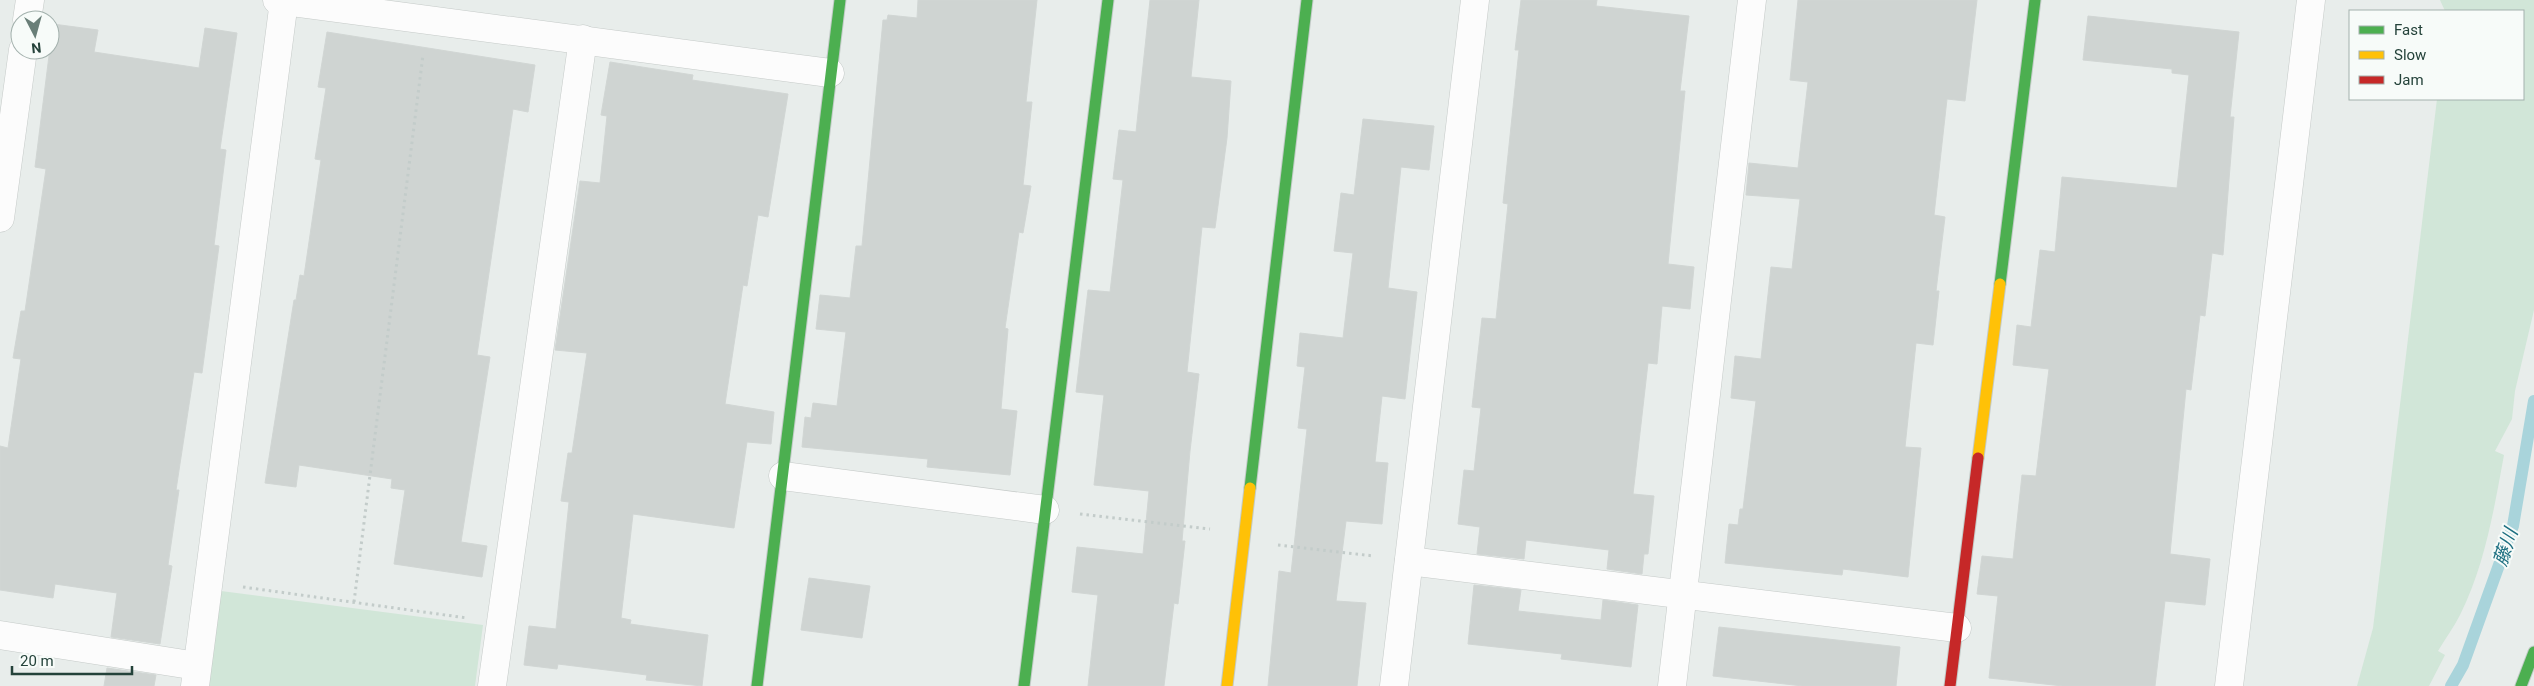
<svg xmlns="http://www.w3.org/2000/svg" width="2534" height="686" font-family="Roboto,'Noto Sans JP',sans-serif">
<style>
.green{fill:#d1e6d8}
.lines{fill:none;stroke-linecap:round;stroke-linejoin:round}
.stream{stroke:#a9d4db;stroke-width:12}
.building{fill:#cfd4d2;stroke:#d1d6d4}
.street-casing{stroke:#c5cac8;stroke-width:29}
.fast-casing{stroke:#c3cbc8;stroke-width:13}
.slow-casing{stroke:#c3cbc8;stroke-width:13}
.jam-casing{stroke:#c3cbc8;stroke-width:13}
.path{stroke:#c3ccca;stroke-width:3;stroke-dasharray:2.5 4;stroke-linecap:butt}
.street{stroke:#fcfcfc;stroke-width:28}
.fast{stroke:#4caf50;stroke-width:11}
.slow{stroke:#ffc107;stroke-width:11}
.jam{stroke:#c62828;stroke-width:11}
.labels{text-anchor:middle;stroke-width:4;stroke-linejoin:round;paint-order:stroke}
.water-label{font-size:19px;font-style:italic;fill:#1c6f80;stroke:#f7fbf9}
</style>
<rect width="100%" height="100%" fill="#e8edeb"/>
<g class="green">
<path d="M 2440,0 L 2534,0 L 2534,310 L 2515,391 L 2512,419 L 2495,451 L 2504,455 C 2494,509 2485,565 2460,615 C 2454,627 2445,639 2438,651 L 2445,655 L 2429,686 L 2357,686 L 2373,628 L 2437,99 L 2523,99 L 2523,11 L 2445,11 Z"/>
<path d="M 221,591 L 483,625 L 475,686 L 209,686 Z"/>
</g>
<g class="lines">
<path class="stream" d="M 2451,686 L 2463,665 L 2513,526 L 2534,401"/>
</g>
<g class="building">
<path d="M 918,0 L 1037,0 L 1026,102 L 1032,102 L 1023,185 L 1031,186 L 1023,233 L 1019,232 L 1005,328 L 1008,329 L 1001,409 L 1017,411 L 1010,475 L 927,467 L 928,459 L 802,447 L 805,417 L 811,418 L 813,403 L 837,406 L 846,332 L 816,329 L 820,295 L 850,298 L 856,246 L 862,246 L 883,20 L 887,20 L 888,15 L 917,18 Z"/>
<path d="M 1150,0 L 1199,0 L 1191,77 L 1231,81 L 1227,138 L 1215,228 L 1202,227 L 1187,372 L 1199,374 L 1190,451 L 1182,541 L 1185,541 L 1178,604 L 1174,603 L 1164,686 L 1088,686 L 1098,595 L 1072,592 L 1077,547 L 1143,554 L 1149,491 L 1094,485 L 1104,395 L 1076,392 L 1088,290 L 1110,292 L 1123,180 L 1113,179 L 1119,130 L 1136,132 Z"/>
<path d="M 1521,0 L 1597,0 L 1596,6 L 1689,16 L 1680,91 L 1685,91 L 1668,264 L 1694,267 L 1690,309 L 1662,306 L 1657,364 L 1648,363 L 1633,494 L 1654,496 L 1648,554 L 1644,554 L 1642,574 L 1607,569 L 1609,550 L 1526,540 L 1524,559 L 1477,554 L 1480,527 L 1458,524 L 1464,470 L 1474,471 L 1481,408 L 1472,407 L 1482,318 L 1496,319 L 1508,204 L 1503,203 L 1519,50 L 1515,50 Z"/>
<path d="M 1798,0 L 1977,0 L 1965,101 L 1947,99 L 1934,215 L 1945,217 L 1936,291 L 1939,291 L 1933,345 L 1916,343 L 1905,447 L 1921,448 L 1908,577 L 1843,569 L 1842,575 L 1725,563 L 1729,524 L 1738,525 L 1740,509 L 1743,509 L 1756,401 L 1731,398 L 1735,356 L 1761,359 L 1771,267 L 1792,269 L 1800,199 L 1746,195 L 1749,163 L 1798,168 L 1808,82 L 1790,80 Z"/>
<path d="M 2088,16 L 2239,32 L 2230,117 L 2234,117 L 2223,255 L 2212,253 L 2205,316 L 2200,315 L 2191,390 L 2186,389 L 2170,554 L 2210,559 L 2205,605 L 2165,601 L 2155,686 L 2063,686 L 1989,678 L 1998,596 L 1977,594 L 1982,556 L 2013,559 L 2022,475 L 2036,476 L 2049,369 L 2013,365 L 2017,325 L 2031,327 L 2040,250 L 2055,252 L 2062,177 L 2177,188 L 2189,75 L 2172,73 L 2172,69 L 2083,60 Z"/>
<path d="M 53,24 L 98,30 L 94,52 L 199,68 L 205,28 L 237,33 L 220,149 L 226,150 L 214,245 L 219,246 L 202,373 L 194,372 L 176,490 L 179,490 L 168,565 L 172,566 L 160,644 L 111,637 L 117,593 L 55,584 L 53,598 L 0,590 L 0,446 L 8,448 L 21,359 L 13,358 L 21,311 L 25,311 L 46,169 L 35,167 Z"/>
<path d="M 327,32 L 535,65 L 528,112 L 513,109 L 477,355 L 490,357 L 461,542 L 487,546 L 482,577 L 394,564 L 405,490 L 391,488 L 392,479 L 299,465 L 296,487 L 265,483 L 294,300 L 296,300 L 300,275 L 304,276 L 321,160 L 315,159 L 326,88 L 318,87 Z"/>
<path d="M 610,62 L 693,75 L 692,80 L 788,94 L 768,217 L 758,215 L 747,286 L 743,285 L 725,404 L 774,412 L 771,444 L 747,442 L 734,528 L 633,514 L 621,618 L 631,620 L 630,624 L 708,635 L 702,686 L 646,680 L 647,675 L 558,664 L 557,669 L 524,665 L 529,626 L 556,629 L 569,502 L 561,501 L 568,453 L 572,453 L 587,353 L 555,350 L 580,181 L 600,183 L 607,116 L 601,115 Z"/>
<path d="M 1363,119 L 1434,126 L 1429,170 L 1401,167 L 1388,288 L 1417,292 L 1405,399 L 1382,396 L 1375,462 L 1388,463 L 1382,524 L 1346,521 L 1336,601 L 1366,603 L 1357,686 L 1268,686 L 1279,571 L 1291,573 L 1307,429 L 1298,428 L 1305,367 L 1297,366 L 1300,333 L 1343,338 L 1353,253 L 1334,251 L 1341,193 L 1354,195 Z"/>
<path d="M 809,578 L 870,586 L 862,638 L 801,630 Z"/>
<path d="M 1474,585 L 1521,590 L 1518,611 L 1601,620 L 1603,600 L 1638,605 L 1631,667 L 1561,659 L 1562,654 L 1468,644 Z"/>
<path d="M 1719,627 L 1900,647 L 1896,686 L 1803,686 L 1713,676 Z"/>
<path d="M 107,668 L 156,675 L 154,686 L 104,686 Z"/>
</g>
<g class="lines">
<defs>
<g id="street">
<path d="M 277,0 L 830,73"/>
<path d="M 27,20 L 30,0"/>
<path d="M 0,218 L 23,50"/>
<path d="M 783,476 L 1045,510"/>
<path d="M 1409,561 L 1957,628"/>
<path d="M 0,635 L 197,666"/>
<path d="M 195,686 L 284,1"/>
<path d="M 492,686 L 583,39"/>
<path d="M 1394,686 L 1475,0"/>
<path d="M 1672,686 L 1752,0"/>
<path d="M 2229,686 L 2311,0"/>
</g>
<g id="fast">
<path d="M 2000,284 L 2035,0"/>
<path d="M 1250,488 L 1307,0"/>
<path d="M 757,686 L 840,0"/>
<path d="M 1024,686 L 1108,0"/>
<path d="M 2521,686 L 2534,652"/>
</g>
<g id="slow">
<path d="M 1978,458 L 2000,284"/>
<path d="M 1227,686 L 1250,488"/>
</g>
<path id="jam" d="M 1950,686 L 1978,458"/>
</defs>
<use href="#street" class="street-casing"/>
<use href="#fast" class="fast-casing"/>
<use href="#slow" class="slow-casing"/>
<use href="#jam" class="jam-casing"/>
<g class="path">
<path d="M 1080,514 L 1210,529"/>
<path d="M 1278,545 L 1374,556"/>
<path d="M 243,587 L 467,618"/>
<path d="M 354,602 L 423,55"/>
</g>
<use href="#street" class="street"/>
<use href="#fast" class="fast"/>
<use href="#slow" class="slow"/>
<use href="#jam" class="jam"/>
</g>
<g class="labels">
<g class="water-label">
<text transform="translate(2505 547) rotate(-71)" y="7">藤川</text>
</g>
</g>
<rect x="2349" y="10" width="175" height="90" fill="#f7fbf9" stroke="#a3b1ad"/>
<rect x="2359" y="26" width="25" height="8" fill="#4caf50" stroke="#a3b1ad"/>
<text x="2394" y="35" font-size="15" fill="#24423a">Fast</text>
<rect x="2359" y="51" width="25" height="8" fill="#ffc107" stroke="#a3b1ad"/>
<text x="2394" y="60" font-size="15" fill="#24423a">Slow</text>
<rect x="2359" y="76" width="25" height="8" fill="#c62828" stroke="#a3b1ad"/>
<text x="2394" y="85" font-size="15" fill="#24423a">Jam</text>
<g transform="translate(35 35) rotate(174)"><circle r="24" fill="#f7fbf9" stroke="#a3b1ad"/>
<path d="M0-4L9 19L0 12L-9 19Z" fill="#697e78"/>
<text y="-8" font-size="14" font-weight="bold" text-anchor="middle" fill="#24423a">N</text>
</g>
<path d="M12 666v8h120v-8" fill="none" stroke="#24423a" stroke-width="2.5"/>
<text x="20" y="666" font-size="15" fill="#24423a" stroke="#f7fbf9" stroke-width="4" paint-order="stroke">20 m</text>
</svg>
